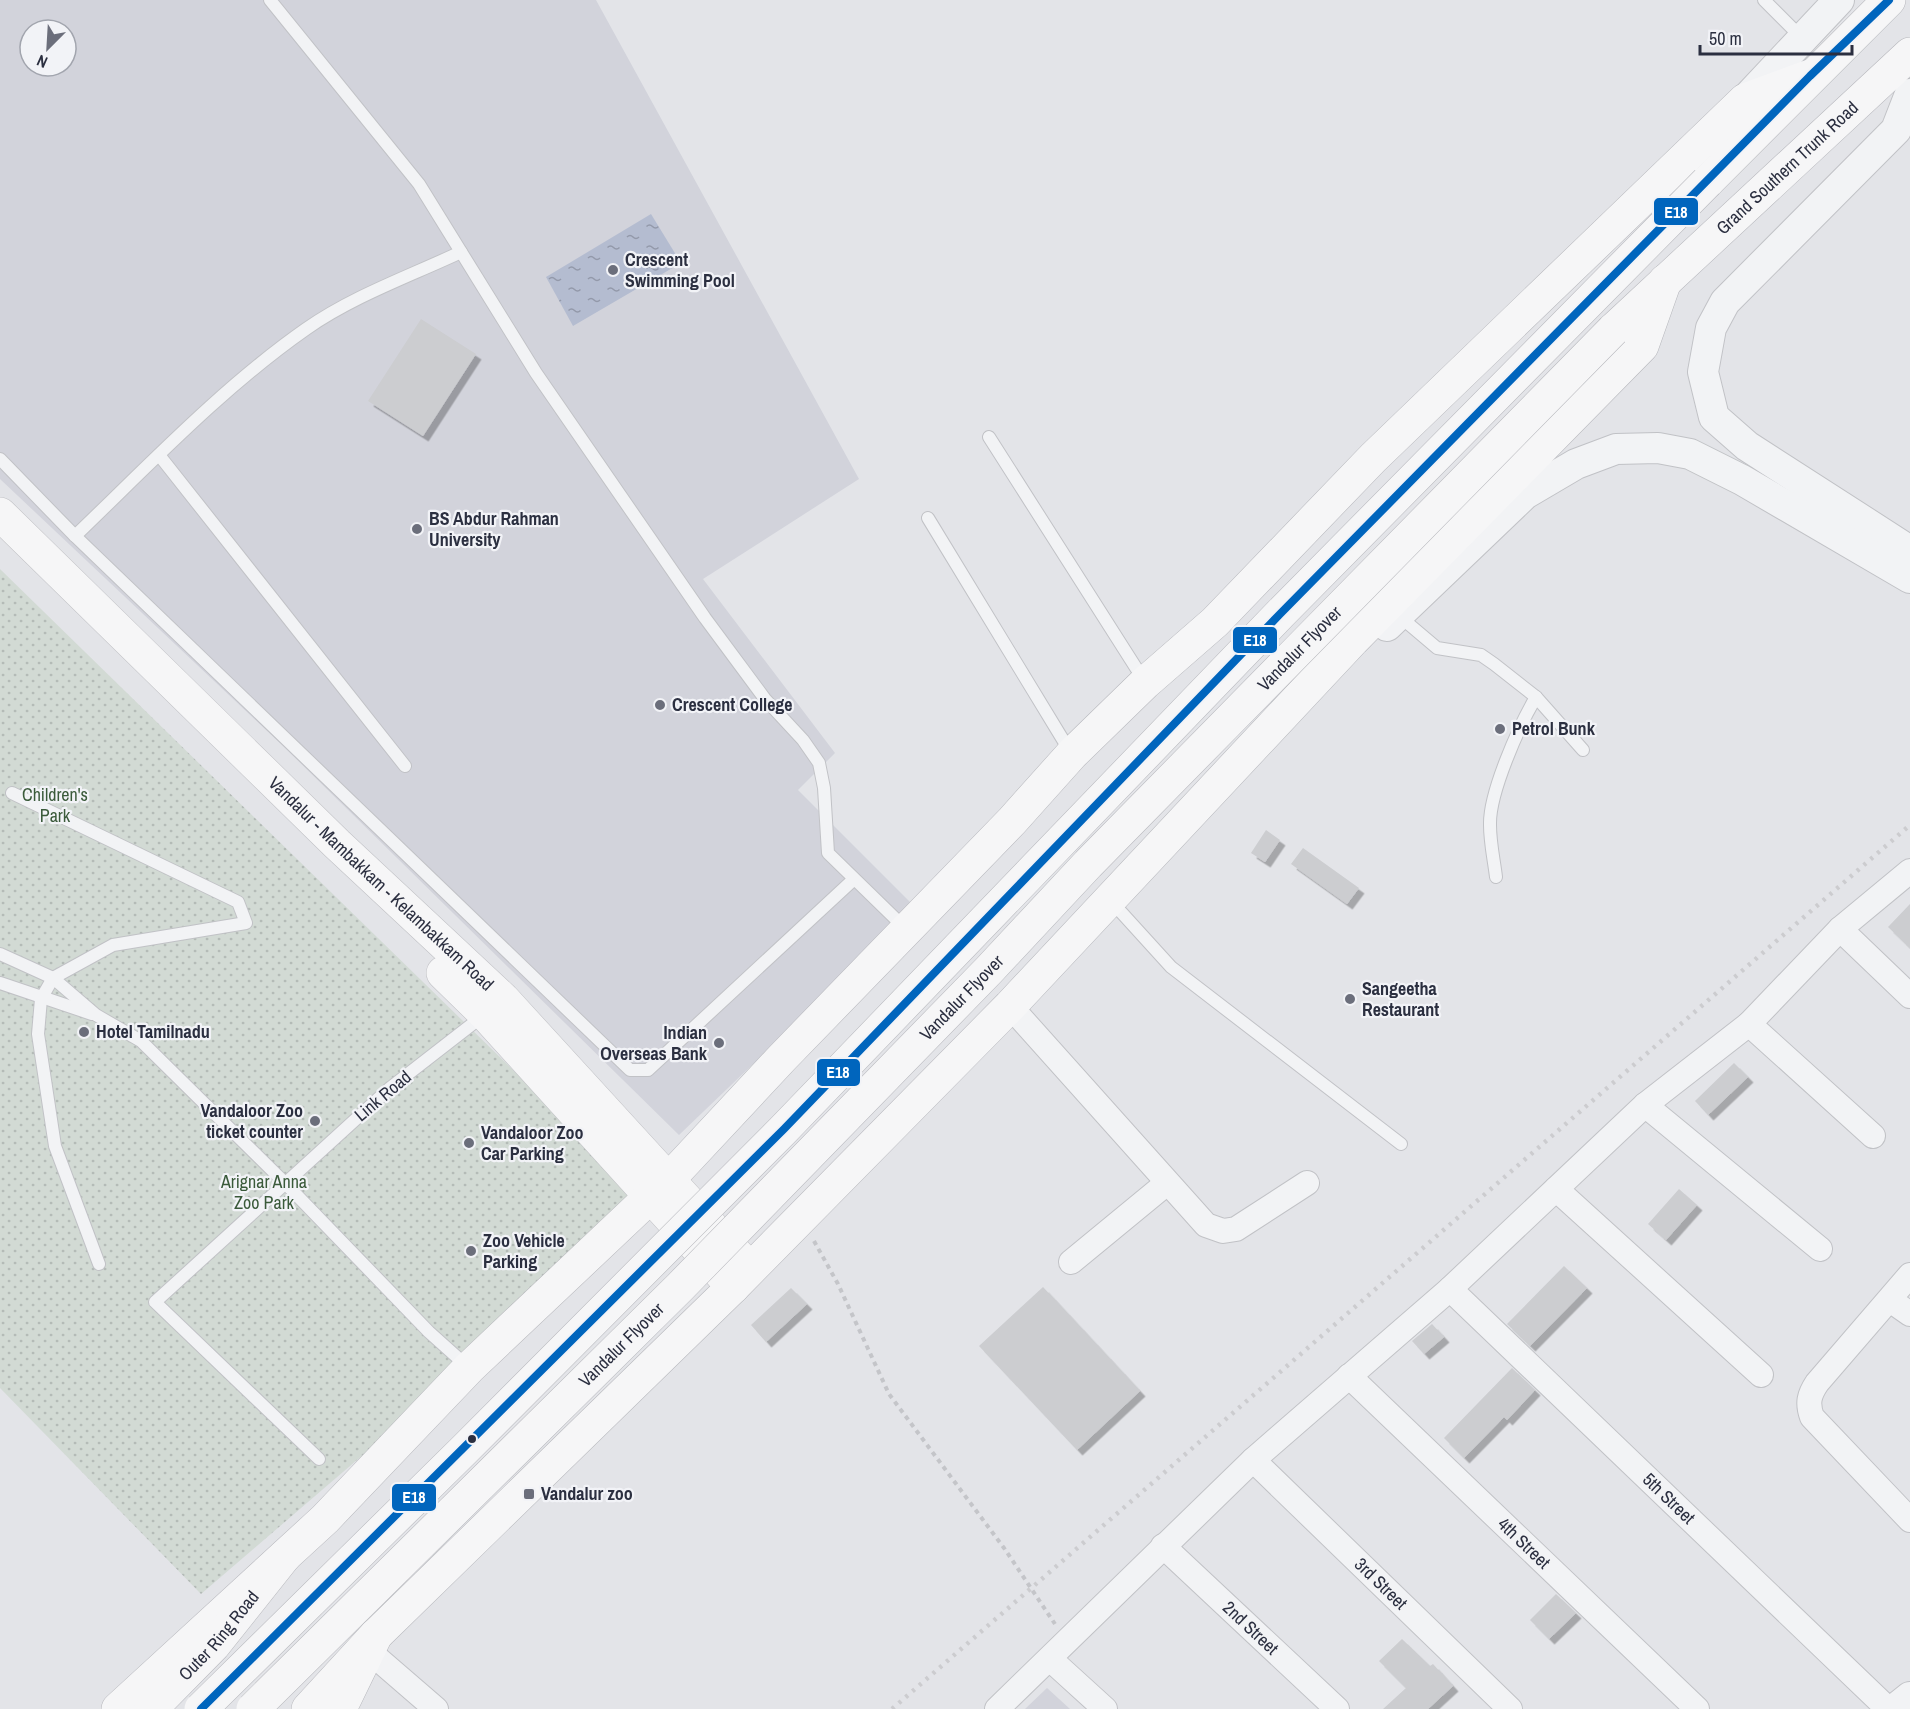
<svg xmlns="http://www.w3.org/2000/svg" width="1910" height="1709" font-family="'Archivo Narrow',sans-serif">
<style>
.built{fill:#d2d3db;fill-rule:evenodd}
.park{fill:url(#park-dots)}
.water{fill:url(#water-ripples)}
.building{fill:#cccdd0;filter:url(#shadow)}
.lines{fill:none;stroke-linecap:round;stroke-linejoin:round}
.service-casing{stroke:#c1c2c6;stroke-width:14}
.minor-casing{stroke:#c1c2c6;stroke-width:26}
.tertiary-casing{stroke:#c1c2c6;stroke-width:32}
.primary-casing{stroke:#c0c1c5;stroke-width:34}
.trunk-casing{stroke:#b6b7bc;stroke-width:34}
.motorway-casing{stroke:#b6b7bc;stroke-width:34}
.path{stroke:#c4c5c9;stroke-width:4;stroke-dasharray:4.5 4.5;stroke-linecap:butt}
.service{stroke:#f2f3f5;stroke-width:12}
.minor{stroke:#f2f3f5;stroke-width:24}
.tertiary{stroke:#f2f3f5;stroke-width:30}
.primary{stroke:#f6f6f7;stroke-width:33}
.trunk{stroke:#f6f6f7;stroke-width:33}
.motorway{stroke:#f6f6f7;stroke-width:33}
.rail{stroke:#cccccf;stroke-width:4.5;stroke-dasharray:3 6;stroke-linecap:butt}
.trunk-bridge-casing{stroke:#b6b7bc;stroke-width:34;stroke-linecap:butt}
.trunk-bridge{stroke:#f6f6f7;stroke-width:33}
.bus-1-casing{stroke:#f2f3f7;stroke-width:12}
.bus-1{stroke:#0065bd;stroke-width:8}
.poi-dot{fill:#6b6e7b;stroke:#f2f3f7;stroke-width:2}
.bus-dot{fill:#2b2f40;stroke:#f2f3f7;stroke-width:2}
.labels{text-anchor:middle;stroke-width:4.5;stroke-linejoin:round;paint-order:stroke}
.street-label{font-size:18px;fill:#2b2f40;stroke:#f2f3f7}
.poi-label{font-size:18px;font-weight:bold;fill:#2b2f40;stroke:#f2f3f7;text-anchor:start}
.park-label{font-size:18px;fill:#3a5a3a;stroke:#f2f3f7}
.line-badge{stroke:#f2f3f7;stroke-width:2}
.badge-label{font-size:16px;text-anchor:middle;font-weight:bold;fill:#fff}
</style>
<defs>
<pattern id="park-dots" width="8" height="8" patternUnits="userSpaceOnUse" patternTransform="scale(1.5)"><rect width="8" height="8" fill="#d2dad4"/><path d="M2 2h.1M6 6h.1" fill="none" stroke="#b4bbb7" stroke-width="1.8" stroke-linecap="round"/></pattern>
<pattern id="water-ripples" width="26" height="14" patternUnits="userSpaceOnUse" patternTransform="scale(1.5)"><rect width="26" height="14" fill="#b4bcd0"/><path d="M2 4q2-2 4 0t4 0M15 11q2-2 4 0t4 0" fill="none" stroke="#9399aa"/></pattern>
<filter id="shadow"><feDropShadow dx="5.5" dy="5.5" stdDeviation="0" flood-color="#0004"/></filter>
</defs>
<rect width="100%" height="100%" fill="#e3e4e8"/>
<g class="built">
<path d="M 0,0 L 596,0 L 859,479 L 703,579 L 835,753 L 798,790 L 916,908 L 679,1135 L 282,745 L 0,479 ZM 30,30 L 66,30 L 66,66 L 30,66 Z"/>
<path d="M 1047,1688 L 1070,1709 L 1025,1709 Z"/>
</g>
<path class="park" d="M 0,569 L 506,1063 L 649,1209 L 201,1594 L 0,1388 Z"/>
<path class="water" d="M 651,214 L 681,263 L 573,326 L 546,277 Z"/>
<g class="building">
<path d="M 421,319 L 476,354 L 423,436 L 368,401 Z"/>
<path d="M 1266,830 L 1280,840 L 1265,862 L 1251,853 Z"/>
<path d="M 1303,848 L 1359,888 L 1347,904 L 1291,864 Z"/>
<path d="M 1910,904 L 1910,948 L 1888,927 Z"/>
<path d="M 1734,1063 L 1748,1077 L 1708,1115 L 1695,1101 Z"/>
<path d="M 1679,1189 L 1697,1205 L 1666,1240 L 1648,1224 Z"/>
<path d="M 1564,1266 L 1587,1288 L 1530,1346 L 1507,1324 Z"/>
<path d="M 1043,1287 L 1140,1391 L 1077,1450 L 979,1346 Z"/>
<path d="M 791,1288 L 807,1304 L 766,1342 L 751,1325 Z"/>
<path d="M 1432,1324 L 1444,1337 L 1424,1354 L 1412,1341 Z"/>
<path d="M 1512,1368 L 1535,1390 L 1507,1420 L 1504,1417 L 1464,1458 L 1444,1438 Z"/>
<path d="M 1556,1594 L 1576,1613 L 1549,1639 L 1530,1620 Z"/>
<path d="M 1402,1639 L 1430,1666 L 1433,1664 L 1453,1686 L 1428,1709 L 1383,1709 L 1406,1688 L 1379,1661 Z"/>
</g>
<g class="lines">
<defs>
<g id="service">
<path d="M 270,0 L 419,184 L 536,373 L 705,618 L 765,699 L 803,740 L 819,763 L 824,788 L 828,853 L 907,930"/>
<path d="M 1764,0 L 1802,38"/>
<path d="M 989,437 L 1145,682"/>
<path d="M 159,455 L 405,766"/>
<path d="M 0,459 L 75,536 L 630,1070 L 648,1070 L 853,880"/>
<path d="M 928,518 L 1071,753"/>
<path d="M 75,536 C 148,466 223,387 306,329 C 353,296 410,276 461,252"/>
<path d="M 1398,615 L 1437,648 L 1481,655 L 1494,664 L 1536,697 L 1583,750"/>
<path d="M 12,793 L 238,902 L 246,923 L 113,945 L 53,978 L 41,999 L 38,1034 L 55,1146 L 99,1264"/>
<path d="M 1496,877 C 1494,860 1490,843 1490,825 C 1489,793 1519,726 1536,697"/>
<path d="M 1111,901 L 1171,967 L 1401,1144"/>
<path d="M 0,954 L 53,978 L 96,1015 L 141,1041 L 285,1183 L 429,1332 L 468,1367"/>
<path d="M 0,983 L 92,1014"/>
<path d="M 319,1459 L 155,1302 L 390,1088 L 484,1015"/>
</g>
<g id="minor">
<path d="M 1840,929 L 1910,996"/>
<path d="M 1010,1006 L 1206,1225 L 1223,1231 L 1236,1229 L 1307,1183"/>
<path d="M 1749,1024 L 1873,1136"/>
<path d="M 1645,1105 L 1820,1249"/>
<path d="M 1556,1189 L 1761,1375"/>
<path d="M 1071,1262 L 1167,1183"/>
<path d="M 1910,1275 L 1817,1383 C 1809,1395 1807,1403 1812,1417 L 1910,1520"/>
<path id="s1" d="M 1450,1289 L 1888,1709"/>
<path d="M 1890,1300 L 1910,1314"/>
<path id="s2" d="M 1349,1376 L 1697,1709"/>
<path id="s3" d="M 1253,1460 L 1510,1709"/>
<path id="s4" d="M 1163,1546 L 1337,1709"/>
<path d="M 370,1652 L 436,1709"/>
<path d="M 1050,1659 L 1105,1709"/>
<path d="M 997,1709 L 1253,1460 L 1450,1289 L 1645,1105 L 1749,1024 L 1840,929 L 1910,871"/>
</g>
<g id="tertiary">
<path d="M 1910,94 L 1896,130 L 1725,302 L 1711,328 L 1703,372 L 1714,417 L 1747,446 L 1910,551"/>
<path d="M 1745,100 L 1839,0"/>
<path d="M 1387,626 L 1525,494 L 1576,464 L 1616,449 L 1658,448 L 1690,454 L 1742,480 L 1910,578"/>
<path d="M 1895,1709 L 1910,1697"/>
</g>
<g id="primary">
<path id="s5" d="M 0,514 L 337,844 L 503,999 L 749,1268"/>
<path d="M 443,973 L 485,1014 L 733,1287"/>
</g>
<g id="trunk">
<path d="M 1707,182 L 1889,0"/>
<path id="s6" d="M 1613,330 L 1910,54"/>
<path d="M 118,1709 L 325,1519 L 469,1368 L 669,1179 L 782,1058 L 1012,821 L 1072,754 L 1145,683 L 1215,622 L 1373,458 L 1745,100 L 1810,76"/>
<path d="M 340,1709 L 376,1635 L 733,1287 L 1010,1006 L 1353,640 L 1642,346 L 1665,281"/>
</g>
<g id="motorway">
<path id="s7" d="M 151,1709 L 214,1645 L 284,1557"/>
<path d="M 308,1709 L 376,1635"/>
</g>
</defs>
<use href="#service" class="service-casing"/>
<use href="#minor" class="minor-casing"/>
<use href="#tertiary" class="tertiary-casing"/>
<use href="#primary" class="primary-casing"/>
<use href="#trunk" class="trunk-casing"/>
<use href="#motorway" class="motorway-casing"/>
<path class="path" d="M 814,1241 L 838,1284 L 889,1394 L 1004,1548 L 1055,1624"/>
<use href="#service" class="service"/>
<use href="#minor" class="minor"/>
<use href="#tertiary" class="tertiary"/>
<use href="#primary" class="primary"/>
<use href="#trunk" class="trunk"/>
<use href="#motorway" class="motorway"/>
<path class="rail" d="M 892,1709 L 1910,825"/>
<defs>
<g id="trunk-bridge">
<path d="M 201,1709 L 465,1449 L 784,1129 L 1280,614 L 1707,182"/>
<path id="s8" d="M 253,1709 L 680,1287 L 989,970 L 1088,864 L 1613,330"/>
</g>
</defs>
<use href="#trunk-bridge" class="trunk-bridge-casing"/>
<use href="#trunk-bridge" class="trunk-bridge"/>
<defs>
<path id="bus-1" d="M 201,1709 L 784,1129 L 1280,614 L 1810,76 L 1889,0"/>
</defs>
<use href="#bus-1" class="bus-1-casing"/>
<use href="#bus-1" class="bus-1"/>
</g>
<g class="poi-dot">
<circle cx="613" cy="270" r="6"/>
<circle cx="417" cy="529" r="6"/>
<circle cx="660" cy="705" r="6"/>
<circle cx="1500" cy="729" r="6"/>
<circle cx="1350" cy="999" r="6"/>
<circle cx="84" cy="1032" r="6"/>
<circle cx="719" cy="1043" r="6"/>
<circle cx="315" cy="1121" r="6"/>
<circle cx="469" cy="1143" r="6"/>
<circle cx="471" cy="1251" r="6"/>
<rect x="523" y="1488" width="12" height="12" rx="3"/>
</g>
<circle class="bus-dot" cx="472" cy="1439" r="5"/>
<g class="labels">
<g class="street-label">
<text dy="6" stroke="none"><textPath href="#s6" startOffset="238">Grand Southern Trunk Road</textPath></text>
<text dy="6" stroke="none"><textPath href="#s8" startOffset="1490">Vandalur Flyover</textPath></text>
<text dy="6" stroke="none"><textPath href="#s5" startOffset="531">Vandalur - Mambakkam - Kelambakkam Road</textPath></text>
<text dy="6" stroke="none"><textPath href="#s8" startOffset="1004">Vandalur Flyover</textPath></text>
<text transform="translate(383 1096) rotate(-40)" y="6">Link Road</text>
<text dy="6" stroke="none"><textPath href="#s8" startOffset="518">Vandalur Flyover</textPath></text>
<text dy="6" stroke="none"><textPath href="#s1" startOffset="303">5th Street</textPath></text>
<text dy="6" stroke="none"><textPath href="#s2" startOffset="242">4th Street</textPath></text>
<text dy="6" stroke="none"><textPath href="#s3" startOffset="178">3rd Street</textPath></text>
<text dy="6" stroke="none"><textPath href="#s4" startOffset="120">2nd Street</textPath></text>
<text dy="6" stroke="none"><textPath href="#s7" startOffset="100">Outer Ring Road</textPath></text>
</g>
<g class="poi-label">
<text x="625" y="266">Crescent<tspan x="625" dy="21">Swimming Pool</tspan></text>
<text x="429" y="525">BS Abdur Rahman<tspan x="429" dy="21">University</tspan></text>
<text x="672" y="711">Crescent College</text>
<text x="1512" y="735">Petrol Bunk</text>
<text x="1362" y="995">Sangeetha<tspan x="1362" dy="21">Restaurant</tspan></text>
<text x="96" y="1038">Hotel Tamilnadu</text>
<text x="707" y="1039" text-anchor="end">Indian<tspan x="707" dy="21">Overseas Bank</tspan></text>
<text x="303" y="1117" text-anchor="end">Vandaloor Zoo<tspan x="303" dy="21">ticket counter</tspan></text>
<text x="481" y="1139">Vandaloor Zoo<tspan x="481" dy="21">Car Parking</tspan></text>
<text x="483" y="1247">Zoo Vehicle<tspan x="483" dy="21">Parking</tspan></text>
<text x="541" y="1500">Vandalur zoo</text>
</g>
<g class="park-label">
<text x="55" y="801">Children's<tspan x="55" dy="21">Park</tspan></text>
<text x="264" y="1188">Arignar Anna<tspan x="264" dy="21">Zoo Park</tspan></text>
</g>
</g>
<g class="line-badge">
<rect x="1653" y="197" width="46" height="29" rx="6" fill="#0065bd"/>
<rect x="1232" y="626" width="46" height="28" rx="6" fill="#0065bd"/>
<rect x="816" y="1058" width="45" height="29" rx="6" fill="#0065bd"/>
<rect x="391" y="1483" width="46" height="29" rx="6" fill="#0065bd"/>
</g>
<g class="badge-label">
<text x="1676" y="218">E18</text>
<text x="1255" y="646">E18</text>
<text x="838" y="1078">E18</text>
<text x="414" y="1503">E18</text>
</g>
<g transform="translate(48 48) rotate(204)"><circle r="28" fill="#f2f3f7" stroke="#a2a5ae" stroke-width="1.5"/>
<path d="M0-4.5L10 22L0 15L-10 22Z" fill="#6b6e7b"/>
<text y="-9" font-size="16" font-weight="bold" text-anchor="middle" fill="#2b2f40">N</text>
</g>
<path d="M1700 45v9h152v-9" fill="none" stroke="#2b2f40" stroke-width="3"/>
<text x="1709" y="45" font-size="18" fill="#2b2f40" stroke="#f2f3f7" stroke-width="4.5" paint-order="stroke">50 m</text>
</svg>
